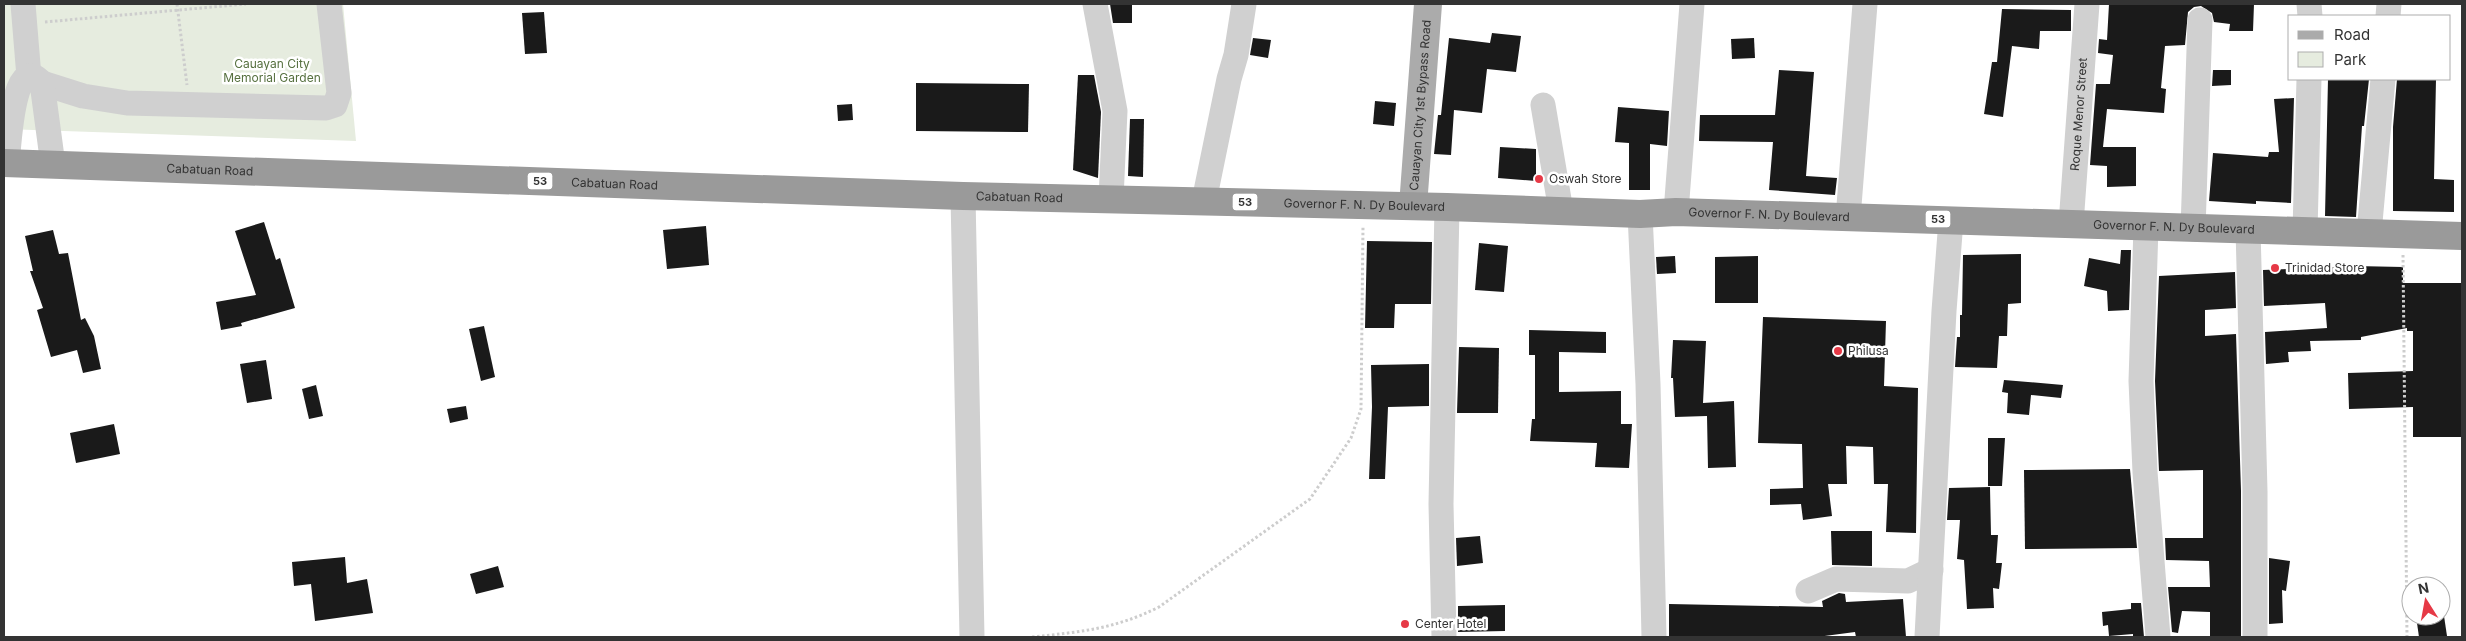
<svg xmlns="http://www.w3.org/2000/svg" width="2466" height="641" font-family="Inter,sans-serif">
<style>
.green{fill:#e6ecdf}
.building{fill:#1a1a1a}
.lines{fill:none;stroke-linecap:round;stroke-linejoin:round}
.path{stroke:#cdcdcd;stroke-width:3;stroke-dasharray:2.5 2.5;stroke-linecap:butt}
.minor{stroke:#d0d0d0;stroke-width:25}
.major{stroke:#ababab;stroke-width:28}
.highway{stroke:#9a9a9a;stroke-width:28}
.poi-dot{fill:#e63946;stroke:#fff;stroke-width:2}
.labels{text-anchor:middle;stroke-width:5;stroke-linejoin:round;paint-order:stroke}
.shield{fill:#fff;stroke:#707070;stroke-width:1}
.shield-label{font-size:11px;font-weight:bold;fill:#333}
.park-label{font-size:12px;fill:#56703f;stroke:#fff}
.street-label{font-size:12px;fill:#333;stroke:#fff}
.poi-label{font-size:12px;fill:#333;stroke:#fff;text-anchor:start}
</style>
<rect width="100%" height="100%" fill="#fff"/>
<path class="green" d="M 4,4 L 343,4 L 356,141 L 4,129 Z"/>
<g class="building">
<path d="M 1110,4 L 1132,4 L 1132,23 L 1113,23 Z"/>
<path d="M 2109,4 L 2254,4 L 2253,31 L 2229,31 L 2230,24 L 2214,22 L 2212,13 L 2201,6 L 2194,7 L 2188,12 L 2185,45 L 2165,46 L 2161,88 L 2166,89 L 2164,113 L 2107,109 L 2103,147 L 2136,147 L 2136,186 L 2107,187 L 2107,166 L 2090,165 L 2096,84 L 2110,84 L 2113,55 L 2098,53 L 2099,39 L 2107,40 Z"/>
<path d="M 2002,9 L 2071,10 L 2071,31 L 2040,31 L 2039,49 L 2012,46 L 2003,117 L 1984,114 L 1992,62 L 1997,62 Z"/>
<path d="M 544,12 L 547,53 L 525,54 L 522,13 Z"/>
<path d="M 1492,33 L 1521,36 L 1516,72 L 1487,69 L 1482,113 L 1454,110 L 1451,155 L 1434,154 L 1438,115 L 1441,115 L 1449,38 L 1490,43 Z"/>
<path d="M 1253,38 L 1271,40 L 1268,58 L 1250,55 Z"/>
<path d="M 1754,38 L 1755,58 L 1732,59 L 1731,39 Z"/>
<path d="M 1779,70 L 1814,72 L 1806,176 L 1837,178 L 1835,195 L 1769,190 L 1773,142 L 1699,141 L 1700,115 L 1775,115 Z"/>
<path d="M 2213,70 L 2231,70 L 2231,85 L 2212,86 Z"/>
<path d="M 1078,75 L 1094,75 L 1101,112 L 1098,178 L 1073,170 Z"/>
<path d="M 2328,79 L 2369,79 L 2364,126 L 2362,126 L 2356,217 L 2325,216 Z"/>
<path d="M 2397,79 L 2436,79 L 2434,179 L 2454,180 L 2454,212 L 2393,211 L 2393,127 Z"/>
<path d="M 916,83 L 1029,84 L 1028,132 L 916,131 Z"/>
<path d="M 2294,98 L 2291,203 L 2256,201 L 2256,204 L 2209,201 L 2213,153 L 2268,157 L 2269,152 L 2279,152 L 2274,99 Z"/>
<path d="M 1375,101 L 1396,103 L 1394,126 L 1373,124 Z"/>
<path d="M 852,104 L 853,120 L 838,121 L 837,105 Z"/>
<path d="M 1618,107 L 1669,111 L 1667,146 L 1650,144 L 1650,190 L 1629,190 L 1629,143 L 1615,142 Z"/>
<path d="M 1130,119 L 1144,119 L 1143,177 L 1128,176 Z"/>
<path d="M 1500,147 L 1536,149 L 1536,181 L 1498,178 Z"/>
<path d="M 264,222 L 276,260 L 280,258 L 295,308 L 241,323 L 242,326 L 221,330 L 216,302 L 256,295 L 235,231 Z"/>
<path d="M 706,226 L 709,265 L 667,269 L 663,230 Z"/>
<path d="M 53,230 L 59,254 L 68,253 L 81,320 L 85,318 L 94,336 L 101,369 L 83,373 L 77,350 L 51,357 L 37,310 L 43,308 L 30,271 L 33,271 L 25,236 Z"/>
<path d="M 1367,241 L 1432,242 L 1431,304 L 1395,304 L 1394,328 L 1365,328 Z"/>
<path d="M 1479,243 L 1508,246 L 1504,292 L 1475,290 Z"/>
<path d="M 2121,250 L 2131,250 L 2129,310 L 2108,311 L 2107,291 L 2084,286 L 2089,258 L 2120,264 Z"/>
<path d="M 2021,254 L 2021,303 L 2008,304 L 2007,336 L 1999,336 L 1997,368 L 1955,367 L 1957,337 L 1960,337 L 1960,315 L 1962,315 L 1963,255 Z"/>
<path d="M 1675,256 L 1676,273 L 1657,274 L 1656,257 Z"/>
<path d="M 1758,256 L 1758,303 L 1715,303 L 1715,257 Z"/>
<path d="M 2355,266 L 2403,267 L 2403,283 L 2462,283 L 2462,437 L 2413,437 L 2413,407 L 2349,409 L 2348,373 L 2413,371 L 2413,331 L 2407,331 L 2407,328 L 2361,337 L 2361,340 L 2310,341 L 2311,351 L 2288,352 L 2289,362 L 2266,364 L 2265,332 L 2327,328 L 2325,303 L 2264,306 L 2263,270 Z"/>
<path d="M 2235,272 L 2236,308 L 2205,310 L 2205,336 L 2236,334 L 2241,491 L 2241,637 L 2210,637 L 2210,612 L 2182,611 L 2178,633 L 2172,632 L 2168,587 L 2210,587 L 2209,561 L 2166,560 L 2165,538 L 2203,538 L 2203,470 L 2159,471 L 2155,381 L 2159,276 Z"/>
<path d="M 1763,317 L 1886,321 L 1884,386 L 1918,388 L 1916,533 L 1886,532 L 1888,484 L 1874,484 L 1873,447 L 1846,446 L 1847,484 L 1828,484 L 1832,516 L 1803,520 L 1801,504 L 1770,505 L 1770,489 L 1803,488 L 1802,444 L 1758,443 Z"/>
<path d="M 484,326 L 495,377 L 481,381 L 469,329 Z"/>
<path d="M 1529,330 L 1606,332 L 1606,353 L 1559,352 L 1559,392 L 1621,391 L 1621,424 L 1632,424 L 1629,468 L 1595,467 L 1597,443 L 1530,441 L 1532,419 L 1535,419 L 1535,355 L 1529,355 Z"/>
<path d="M 1673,340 L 1706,341 L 1703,403 L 1734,401 L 1736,467 L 1708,468 L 1707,416 L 1675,417 L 1673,378 L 1671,378 Z"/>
<path d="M 1459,347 L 1499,348 L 1498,413 L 1457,413 Z"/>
<path d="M 266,360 L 272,399 L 247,403 L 240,364 Z"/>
<path d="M 1429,364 L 1429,406 L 1388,407 L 1385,479 L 1369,479 L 1372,407 L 1371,365 Z"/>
<path d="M 2004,380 L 2063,385 L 2061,398 L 2031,395 L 2029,415 L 2007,413 L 2008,393 L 2002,392 Z"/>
<path d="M 316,385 L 323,416 L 309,419 L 302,389 Z"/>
<path d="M 466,406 L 468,419 L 450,423 L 447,409 Z"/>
<path d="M 114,424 L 120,454 L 76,463 L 70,433 Z"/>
<path d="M 1988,438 L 2005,438 L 2002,486 L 1988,486 Z"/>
<path d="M 2130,469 L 2137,548 L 2025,549 L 2024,470 Z"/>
<path d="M 1990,487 L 1991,535 L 1998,535 L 1996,563 L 2002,563 L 1999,589 L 1993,588 L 1994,608 L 1967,609 L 1964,560 L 1957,559 L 1960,520 L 1947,520 L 1949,488 Z"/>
<path d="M 1831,531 L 1872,531 L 1872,566 L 1832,565 Z"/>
<path d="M 1480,536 L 1483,563 L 1457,566 L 1456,538 Z"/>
<path d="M 345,557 L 347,583 L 367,579 L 373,613 L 315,621 L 311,584 L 294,586 L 292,562 Z"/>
<path d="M 2269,558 L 2290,561 L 2286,591 L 2282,590 L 2283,623 L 2269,624 Z"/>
<path d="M 498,566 L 504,587 L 476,594 L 470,574 Z"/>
<path d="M 1839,593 L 1845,594 L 1846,602 L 1903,599 L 1906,637 L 1856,637 L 1855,632 L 1817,637 L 1669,637 L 1669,604 L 1823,607 L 1822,601 Z"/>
<path d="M 2131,603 L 2141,603 L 2144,637 L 2133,637 L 2133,634 L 2109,636 L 2108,625 L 2103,626 L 2102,612 L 2131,609 Z"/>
<path d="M 1505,605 L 1505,631 L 1458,632 L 1458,606 Z"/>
<path d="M 2416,616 L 2444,616 L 2447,636 L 2419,637 Z"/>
</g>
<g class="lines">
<g class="path">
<path d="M 177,4 L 187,85"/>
<path d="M 45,22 L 246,4"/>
<path d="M 2403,255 L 2407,637"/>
<path d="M 1032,637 C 1080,632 1115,629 1159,607 L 1310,499 L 1351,438 L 1361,409 L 1363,226"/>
</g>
<g class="minor">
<path d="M 23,4 L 29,77"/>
<path d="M 1095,4 L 1115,111 L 1111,199"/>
<path d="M 2309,4 L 2310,16"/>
<path d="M 2388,16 L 2389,4"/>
<path d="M 42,83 L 83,96 L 127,103 L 326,108 L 335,105 L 339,93 L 329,4"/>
<path d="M 1543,105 L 1561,211"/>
<path d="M 7,163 C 9,151 12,48 42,83 L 53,165"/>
<path d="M 963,196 L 972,637"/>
<path d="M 1204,201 L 1229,79 L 1236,55 L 1244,4"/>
<path d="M 1676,212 L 1692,4"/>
<path d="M 1640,214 L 1648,384 L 1654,637"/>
<path d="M 1848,218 L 1865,4"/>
<path id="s1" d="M 2071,224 L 2087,4"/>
<path d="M 2146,227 L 2141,381 L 2145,472 L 2158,637"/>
<path d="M 2193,229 L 2200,20"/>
<path d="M 2248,229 L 2255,491 L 2255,637"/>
<path d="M 2305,231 L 2309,79"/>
<path d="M 2369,233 L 2383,79"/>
<path d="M 1808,591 L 1836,579 L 1908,581 L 1931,570"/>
<path d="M 1444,637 L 1441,504 L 1447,207"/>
<path d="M 1927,637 L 1944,311 L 1951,220"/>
</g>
<path class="major" id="s2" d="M 1413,206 L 1428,4"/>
<path class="highway" id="s3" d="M 4,163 L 963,196 L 1447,207 L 1640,214 L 1676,212 L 2462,236"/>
</g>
<g class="poi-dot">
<circle cx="1539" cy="179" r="5"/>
<circle cx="2275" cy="268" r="5"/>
<circle cx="1838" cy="351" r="5"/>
<circle cx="1405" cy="624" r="5"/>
</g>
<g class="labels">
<g class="shield">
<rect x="527.5" y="172.5" width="25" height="17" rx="4"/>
<rect x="1232.5" y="193.5" width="25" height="17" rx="4"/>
<rect x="1925.5" y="210.5" width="25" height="17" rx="4"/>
</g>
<g class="shield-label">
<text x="540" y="185">53</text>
<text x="1245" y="206">53</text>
<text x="1938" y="223">53</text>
</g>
<g class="park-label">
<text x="272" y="68">Cauayan City<tspan x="272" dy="14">Memorial Garden</tspan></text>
</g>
<g class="street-label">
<text dy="4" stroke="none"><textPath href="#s2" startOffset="101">Cauayan City 1st Bypass Road</textPath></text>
<text dy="4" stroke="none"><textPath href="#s1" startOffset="110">Roque Menor Street</textPath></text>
<text dy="4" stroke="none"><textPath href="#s3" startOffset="206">Cabatuan Road</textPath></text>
<text dy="4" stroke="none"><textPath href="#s3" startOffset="611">Cabatuan Road</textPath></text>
<text dy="4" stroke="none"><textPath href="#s3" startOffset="1016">Cabatuan Road</textPath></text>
<text dy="4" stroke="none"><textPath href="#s3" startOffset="1361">Governor F. N. Dy Boulevard</textPath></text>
<text dy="4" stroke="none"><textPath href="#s3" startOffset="1766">Governor F. N. Dy Boulevard</textPath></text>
<text dy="4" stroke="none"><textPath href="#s3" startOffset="2171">Governor F. N. Dy Boulevard</textPath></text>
</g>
<g class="poi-label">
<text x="1549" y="183">Oswah Store</text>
<text x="2285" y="272">Trinidad Store</text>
<text x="1848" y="355">Philusa</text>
<text x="1415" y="628">Center Hotel</text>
</g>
</g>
<rect width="2466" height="641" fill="none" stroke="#333333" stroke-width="10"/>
<rect x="2288" y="15" width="162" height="65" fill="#ffffff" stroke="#adadad"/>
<rect x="2298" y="31" width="25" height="8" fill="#ababab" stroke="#adadad"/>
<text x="2334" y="40" font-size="15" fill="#333333">Road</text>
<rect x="2298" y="52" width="25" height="15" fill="#e6ecdf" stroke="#adadad"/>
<text x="2334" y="65" font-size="15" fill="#333333">Park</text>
<g transform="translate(2426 601) rotate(349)"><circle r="24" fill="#ffffff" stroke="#adadad"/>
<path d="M0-4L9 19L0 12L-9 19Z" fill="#e63946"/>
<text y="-8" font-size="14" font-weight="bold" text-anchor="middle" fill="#333333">N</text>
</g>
</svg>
